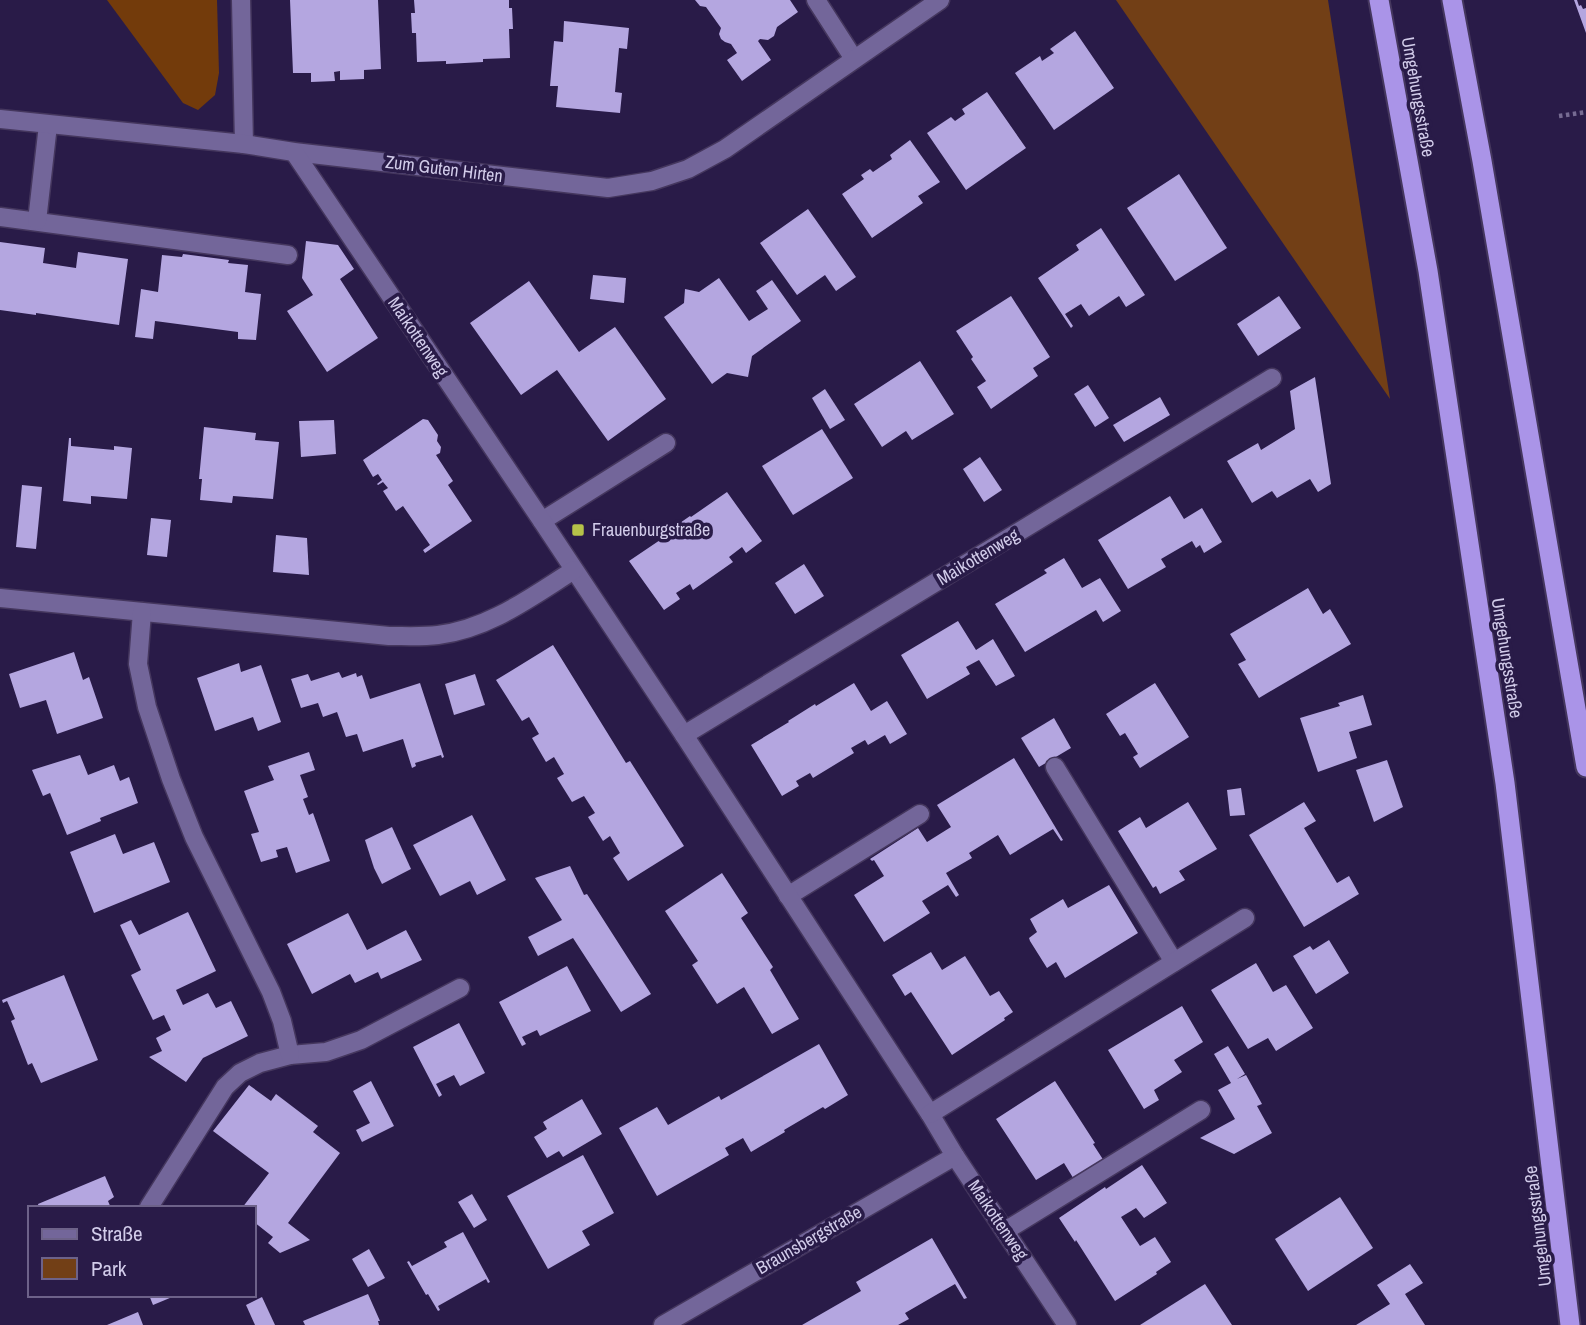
<svg xmlns="http://www.w3.org/2000/svg" width="1586" height="1325" font-family="'Archivo Narrow',sans-serif">
<style>
.green{fill:#723f16}
.forest{fill:#733b0b}
.building{fill:#b4a6e0}
.lines{fill:none;stroke-linecap:round;stroke-linejoin:round}
.service-casing{stroke:#45375e;stroke-width:21}
.minor-casing{stroke:#45375e;stroke-width:21}
.trunk-casing{stroke:#45375e;stroke-width:23}
.path{stroke:#766b92;stroke-width:4.5;stroke-dasharray:3.5 3.5;stroke-linecap:butt}
.service{stroke:#73669a;stroke-width:18}
.minor{stroke:#73669a;stroke-width:18}
.trunk{stroke:#aa94e8;stroke-width:19}
.poi-dot{fill:#b5c249;stroke:#291b48;stroke-width:2.5}
.labels{text-anchor:middle;stroke-width:7;stroke-linejoin:round;paint-order:stroke}
.street-label{font-size:18px;fill:#d2ccea;stroke:#291b48}
.poi-label{font-size:18px;fill:#d2ccea;stroke:#291b48;text-anchor:start}
</style>
<rect width="100%" height="100%" fill="#291b48"/>
<path class="green" d="M 1116,0 L 1328,0 L 1390,399 Z"/>
<path class="forest" d="M 107,0 L 217,0 L 219,73 L 215,95 L 198,110 L 183,103 Z"/>
<g class="building">
<path d="M 290,0 L 378,0 L 381,69 L 364,70 L 364,79 L 340,80 L 340,71 L 334,72 L 335,81 L 311,82 L 311,73 L 293,73 Z"/>
<path d="M 414,0 L 509,0 L 509,8 L 512,8 L 513,29 L 509,29 L 510,58 L 483,59 L 483,62 L 446,64 L 446,61 L 417,62 L 416,33 L 412,33 L 411,13 L 415,13 Z"/>
<path d="M 695,0 L 790,0 L 798,12 L 777,27 L 774,36 L 768,40 L 760,39 L 758,41 L 771,60 L 742,81 L 727,60 L 737,53 L 731,44 L 725,42 L 721,39 L 719,34 L 721,28 L 706,7 L 700,6 Z"/>
<path d="M 1574,0 L 1577,0 L 1579,6 L 1581,5 L 1583,9 L 1586,8 L 1586,33 Z"/>
<path d="M 564,21 L 629,28 L 627,49 L 619,48 L 615,92 L 622,93 L 620,113 L 556,107 L 558,86 L 550,86 L 554,41 L 563,42 Z"/>
<path d="M 1075,31 L 1114,88 L 1054,130 L 1015,73 L 1040,56 L 1042,61 L 1054,53 L 1050,49 Z"/>
<path d="M 987,92 L 1026,148 L 966,190 L 927,133 L 951,117 L 955,121 L 965,114 L 962,109 Z"/>
<path d="M 910,140 L 940,182 L 918,196 L 923,203 L 872,238 L 842,194 L 864,179 L 861,175 L 870,169 L 873,172 L 892,159 L 890,155 Z"/>
<path d="M 1179,174 L 1227,248 L 1175,281 L 1127,208 Z"/>
<path d="M 808,209 L 856,277 L 836,291 L 825,275 L 797,295 L 760,243 Z"/>
<path d="M 1101,228 L 1145,295 L 1126,307 L 1119,296 L 1089,316 L 1081,304 L 1065,314 L 1073,326 L 1071,328 L 1038,278 L 1079,250 L 1076,245 Z"/>
<path d="M 306,241 L 338,245 L 354,269 L 340,279 L 378,338 L 327,372 L 287,311 L 313,295 L 302,278 Z"/>
<path d="M 0,242 L 45,248 L 43,263 L 76,268 L 78,252 L 128,259 L 119,325 L 36,313 L 36,315 L 0,310 Z"/>
<path d="M 183,254 L 229,260 L 228,263 L 248,265 L 245,292 L 261,294 L 256,340 L 238,339 L 238,332 L 155,321 L 153,339 L 135,337 L 141,289 L 158,292 L 162,255 L 182,257 Z"/>
<path d="M 593,275 L 626,278 L 624,303 L 590,299 Z"/>
<path d="M 719,278 L 749,321 L 768,309 L 756,291 L 772,280 L 801,321 L 752,356 L 748,377 L 727,373 L 712,384 L 664,317 L 684,303 L 685,289 L 699,292 Z"/>
<path d="M 529,281 L 579,352 L 615,327 L 666,399 L 608,441 L 557,370 L 521,395 L 470,323 Z"/>
<path d="M 1011,296 L 1050,357 L 1033,368 L 1038,376 L 991,409 L 977,387 L 986,381 L 971,359 L 973,357 L 956,331 Z"/>
<path d="M 1279,296 L 1301,328 L 1258,356 L 1237,324 Z"/>
<path d="M 920,361 L 954,414 L 912,440 L 906,431 L 882,447 L 854,404 Z"/>
<path d="M 1315,377 L 1331,484 L 1318,492 L 1310,479 L 1277,498 L 1272,491 L 1252,503 L 1227,461 L 1258,443 L 1261,450 L 1295,429 L 1290,391 Z"/>
<path d="M 1088,385 L 1109,418 L 1095,427 L 1074,394 Z"/>
<path d="M 825,389 L 845,420 L 830,429 L 812,398 Z"/>
<path d="M 1160,397 L 1170,415 L 1124,442 L 1113,425 Z"/>
<path d="M 423,419 L 428,420 L 438,435 L 437,441 L 441,447 L 440,453 L 436,455 L 453,481 L 448,485 L 472,521 L 425,553 L 423,550 L 430,545 L 403,506 L 396,511 L 383,491 L 388,488 L 383,482 L 378,485 L 377,484 L 382,480 L 378,474 L 373,477 L 363,460 Z"/>
<path d="M 334,420 L 336,454 L 301,457 L 299,421 Z"/>
<path d="M 204,427 L 256,433 L 255,440 L 279,442 L 273,499 L 233,496 L 232,503 L 200,500 L 202,479 L 199,479 Z"/>
<path d="M 822,429 L 853,478 L 793,515 L 762,466 Z"/>
<path d="M 69,438 L 71,438 L 71,446 L 114,450 L 114,446 L 132,448 L 127,499 L 91,496 L 91,504 L 63,501 Z"/>
<path d="M 980,457 L 1002,490 L 984,502 L 963,469 Z"/>
<path d="M 22,485 L 42,487 L 36,549 L 16,547 Z"/>
<path d="M 727,492 L 762,541 L 746,553 L 742,547 L 729,557 L 733,562 L 693,590 L 690,584 L 676,593 L 680,599 L 664,610 L 629,561 L 666,536 L 664,534 L 690,516 L 691,517 Z"/>
<path d="M 1170,496 L 1184,519 L 1202,508 L 1222,542 L 1204,553 L 1200,545 L 1196,548 L 1192,541 L 1161,559 L 1166,567 L 1128,589 L 1098,540 Z"/>
<path d="M 151,518 L 171,520 L 167,557 L 147,555 Z"/>
<path d="M 276,535 L 307,538 L 309,575 L 273,572 Z"/>
<path d="M 1064,558 L 1082,588 L 1100,578 L 1121,611 L 1103,622 L 1096,610 L 1025,652 L 995,604 L 1047,573 L 1044,570 Z"/>
<path d="M 804,564 L 824,596 L 795,614 L 775,583 Z"/>
<path d="M 1308,588 L 1323,614 L 1330,609 L 1351,644 L 1259,698 L 1238,664 L 1246,660 L 1230,634 Z"/>
<path d="M 958,621 L 976,650 L 993,639 L 1015,676 L 996,686 L 979,660 L 966,667 L 970,674 L 927,699 L 901,655 Z"/>
<path d="M 553,645 L 626,763 L 630,761 L 684,846 L 628,881 L 613,858 L 620,853 L 610,836 L 603,841 L 588,817 L 595,813 L 584,796 L 572,802 L 557,778 L 564,774 L 554,757 L 546,762 L 532,738 L 539,734 L 529,717 L 522,721 L 496,680 Z"/>
<path d="M 74,652 L 83,680 L 89,677 L 103,718 L 57,734 L 46,700 L 20,708 L 9,674 Z"/>
<path d="M 239,663 L 241,672 L 261,665 L 281,722 L 258,731 L 253,717 L 215,731 L 197,678 Z"/>
<path d="M 339,672 L 342,678 L 356,673 L 357,677 L 362,675 L 370,699 L 420,683 L 444,757 L 442,758 L 441,755 L 415,763 L 416,766 L 412,768 L 403,739 L 363,752 L 357,734 L 346,737 L 337,712 L 323,717 L 318,703 L 301,708 L 291,679 L 308,674 L 311,681 Z"/>
<path d="M 475,674 L 485,705 L 454,715 L 445,684 Z"/>
<path d="M 854,683 L 871,711 L 887,701 L 907,734 L 890,744 L 885,735 L 868,745 L 865,740 L 851,748 L 854,753 L 813,778 L 810,773 L 796,781 L 799,786 L 782,796 L 751,745 L 789,722 L 788,721 L 815,704 L 816,706 Z"/>
<path d="M 1155,683 L 1189,737 L 1140,768 L 1133,757 L 1138,754 L 1125,733 L 1120,736 L 1106,714 Z"/>
<path d="M 1363,695 L 1372,725 L 1349,732 L 1357,758 L 1318,772 L 1300,718 L 1340,706 L 1338,703 Z"/>
<path d="M 1054,718 L 1071,748 L 1039,767 L 1021,738 Z"/>
<path d="M 309,752 L 315,770 L 300,775 L 308,797 L 303,799 L 309,815 L 313,813 L 330,861 L 296,873 L 287,847 L 276,850 L 278,857 L 261,862 L 251,834 L 259,832 L 244,791 L 274,780 L 268,766 Z"/>
<path d="M 80,755 L 88,775 L 114,765 L 120,781 L 129,777 L 138,803 L 100,818 L 101,821 L 67,835 L 50,793 L 43,796 L 32,770 Z"/>
<path d="M 1014,758 L 1063,840 L 1061,841 L 1053,829 L 1010,855 L 998,835 L 969,853 L 972,858 L 946,873 L 959,895 L 956,897 L 948,885 L 922,901 L 930,913 L 884,942 L 854,895 L 884,876 L 874,860 L 872,861 L 870,859 L 918,828 L 927,842 L 951,827 L 937,805 Z"/>
<path d="M 1387,760 L 1403,807 L 1374,822 L 1356,770 Z"/>
<path d="M 1241,788 L 1245,815 L 1230,816 L 1227,790 Z"/>
<path d="M 1188,802 L 1217,849 L 1179,871 L 1185,880 L 1160,894 L 1156,886 L 1153,888 L 1118,831 L 1140,817 L 1146,828 Z"/>
<path d="M 1304,802 L 1316,821 L 1304,828 L 1337,883 L 1349,876 L 1359,894 L 1304,927 L 1249,835 Z"/>
<path d="M 472,815 L 506,880 L 477,895 L 470,881 L 440,896 L 413,845 Z"/>
<path d="M 392,827 L 411,869 L 382,884 L 374,868 L 365,840 Z"/>
<path d="M 115,834 L 123,854 L 154,842 L 170,882 L 94,913 L 70,852 Z"/>
<path d="M 570,866 L 584,895 L 587,894 L 651,994 L 621,1012 L 573,938 L 538,956 L 528,937 L 562,920 L 535,878 Z"/>
<path d="M 722,873 L 748,913 L 741,918 L 773,967 L 770,970 L 799,1019 L 772,1034 L 744,987 L 717,1004 L 692,965 L 698,961 L 665,911 Z"/>
<path d="M 1109,885 L 1138,933 L 1065,978 L 1056,962 L 1047,968 L 1030,941 L 1029,938 L 1037,932 L 1030,919 L 1063,899 L 1068,908 Z"/>
<path d="M 188,912 L 216,971 L 176,990 L 183,1005 L 208,993 L 216,1008 L 231,1001 L 248,1036 L 203,1058 L 186,1082 L 149,1057 L 162,1051 L 156,1038 L 171,1030 L 164,1015 L 153,1020 L 131,975 L 141,970 L 120,925 L 131,920 L 139,935 Z"/>
<path d="M 348,913 L 367,950 L 406,930 L 422,960 L 381,979 L 378,972 L 355,983 L 350,974 L 312,994 L 287,944 Z"/>
<path d="M 1329,940 L 1349,973 L 1316,994 L 1293,956 L 1310,946 L 1313,950 Z"/>
<path d="M 931,952 L 942,970 L 965,956 L 990,996 L 999,991 L 1013,1012 L 1004,1018 L 1005,1020 L 952,1055 L 911,992 L 905,996 L 892,975 Z"/>
<path d="M 1256,963 L 1273,992 L 1286,985 L 1313,1028 L 1276,1051 L 1268,1038 L 1248,1049 L 1211,990 Z"/>
<path d="M 567,966 L 591,1011 L 540,1036 L 537,1030 L 522,1037 L 526,1044 L 522,1046 L 499,1002 Z"/>
<path d="M 64,975 L 98,1060 L 41,1083 L 32,1063 L 28,1065 L 11,1021 L 15,1019 L 7,1001 L 3,1003 L 2,1000 Z"/>
<path d="M 1182,1006 L 1203,1042 L 1174,1060 L 1182,1072 L 1154,1090 L 1159,1100 L 1144,1109 L 1108,1050 Z"/>
<path d="M 459,1023 L 485,1073 L 460,1086 L 454,1075 L 436,1084 L 442,1095 L 439,1097 L 413,1047 Z"/>
<path d="M 819,1044 L 848,1095 L 825,1109 L 823,1107 L 784,1130 L 785,1132 L 751,1152 L 743,1138 L 725,1148 L 729,1155 L 657,1196 L 619,1128 L 657,1107 L 668,1125 L 719,1096 L 721,1100 Z"/>
<path d="M 1228,1046 L 1245,1074 L 1237,1079 L 1246,1075 L 1262,1104 L 1257,1106 L 1272,1133 L 1234,1154 L 1200,1138 L 1235,1119 L 1218,1090 L 1231,1083 L 1214,1054 Z"/>
<path d="M 371,1081 L 394,1126 L 362,1142 L 356,1130 L 370,1123 L 353,1091 Z"/>
<path d="M 1055,1081 L 1095,1143 L 1093,1144 L 1104,1161 L 1075,1181 L 1064,1163 L 1036,1180 L 996,1119 Z"/>
<path d="M 249,1085 L 271,1101 L 276,1094 L 318,1126 L 313,1132 L 340,1153 L 288,1223 L 310,1240 L 280,1253 L 268,1243 L 273,1237 L 254,1222 L 254,1208 L 242,1208 L 269,1173 L 213,1131 Z"/>
<path d="M 582,1099 L 602,1134 L 563,1157 L 559,1151 L 547,1158 L 534,1137 L 547,1129 L 543,1122 Z"/>
<path d="M 583,1155 L 614,1213 L 582,1231 L 590,1245 L 548,1269 L 507,1196 Z"/>
<path d="M 1142,1165 L 1167,1203 L 1144,1218 L 1136,1208 L 1121,1217 L 1140,1246 L 1155,1237 L 1171,1262 L 1156,1272 L 1157,1274 L 1115,1301 L 1076,1240 L 1075,1242 L 1059,1218 L 1105,1187 L 1106,1189 Z"/>
<path d="M 105,1176 L 114,1197 L 108,1201 L 111,1208 L 39,1208 L 38,1204 Z"/>
<path d="M 472,1194 L 487,1220 L 474,1228 L 458,1202 Z"/>
<path d="M 1340,1197 L 1373,1248 L 1308,1291 L 1275,1239 Z"/>
<path d="M 463,1232 L 490,1282 L 488,1283 L 486,1279 L 438,1306 L 440,1310 L 438,1311 L 428,1294 L 426,1295 L 407,1262 L 409,1261 L 412,1266 L 447,1247 L 444,1242 Z"/>
<path d="M 932,1238 L 967,1298 L 964,1299 L 955,1284 L 905,1313 L 909,1319 L 898,1325 L 802,1325 L 861,1291 L 856,1282 Z"/>
<path d="M 369,1249 L 385,1278 L 368,1287 L 352,1259 Z"/>
<path d="M 1410,1264 L 1423,1283 L 1405,1294 L 1425,1325 L 1356,1325 L 1390,1304 L 1377,1285 Z"/>
<path d="M 1205,1284 L 1232,1325 L 1140,1325 Z"/>
<path d="M 368,1294 L 380,1321 L 378,1321 L 379,1325 L 305,1325 L 303,1321 Z"/>
<path d="M 149,1295 L 177,1295 L 153,1305 Z"/>
<path d="M 262,1297 L 275,1325 L 255,1325 L 246,1305 Z"/>
<path d="M 138,1312 L 143,1325 L 107,1325 Z"/>
</g>
<g class="lines">
<defs>
<g id="service">
<path d="M 0,217 L 288,255"/>
<path d="M 37,221 L 48,125"/>
<path d="M 542,521 L 666,443"/>
<path d="M 1055,767 L 1174,962"/>
<path d="M 788,896 L 920,814"/>
<path d="M 149,1207 L 225,1087 L 240,1073 L 260,1063 L 290,1055 L 326,1052 L 361,1040 L 460,988"/>
<path d="M 1005,1231 L 1201,1110"/>
</g>
<g id="minor">
<path d="M 241,0 L 244,144"/>
<path d="M 816,0 L 854,59"/>
<path d="M 0,119 L 244,144 L 294,152 L 608,188 L 652,181 L 688,169 L 725,149 L 940,0"/>
<path d="M 294,152 L 542,521 L 684,735 L 930,1114 L 955,1156 L 1067,1325"/>
<path d="M 0,598 L 389,636 C 405,636 422,637 438,635 C 489,629 531,597 574,570"/>
<path d="M 142,612 L 138,664 L 147,707 L 171,779 L 194,837 L 271,992 L 282,1021 L 290,1055"/>
<path d="M 684,735 L 1272,378"/>
<path d="M 930,1114 L 1245,918"/>
<path d="M 663,1325 L 955,1156"/>
</g>
<g id="trunk">
<path d="M 1379,0 L 1428,271 L 1505,783 L 1570,1325"/>
<path d="M 1452,0 L 1482,161 L 1586,767"/>
</g>
</defs>
<use href="#service" class="service-casing"/>
<use href="#minor" class="minor-casing"/>
<use href="#trunk" class="trunk-casing"/>
<path class="path" d="M 1559,116 L 1586,112"/>
<use href="#service" class="service"/>
<use href="#minor" class="minor"/>
<use href="#trunk" class="trunk"/>
</g>
<rect class="poi-dot" x="571" y="523" width="14" height="14" rx="3.5"/>
<g class="labels">
<g class="street-label">
<text transform="translate(1418 97) rotate(80)" y="6">Umgehungsstraße</text>
<text transform="translate(444 169) rotate(7)" y="6">Zum Guten Hirten</text>
<text transform="translate(418 337) rotate(56)" y="6">Maikottenweg</text>
<text transform="translate(978 557) rotate(-31)" y="6">Maikottenweg</text>
<text transform="translate(1507 658) rotate(81)" y="6">Umgehungsstraße</text>
<text transform="translate(998 1220) rotate(56)" y="6">Maikottenweg</text>
<text transform="translate(1538 1226) rotate(-97)" y="6">Umgehungsstraße</text>
<text transform="translate(809 1240) rotate(-30)" y="6">Braunsbergstraße</text>
</g>
<g class="poi-label">
<text x="592" y="536">Frauenburgstraße</text>
</g>
</g>
<rect x="28" y="1206" width="228" height="91" fill="#291b48" stroke="#6d6289" stroke-width="2"/>
<rect x="42" y="1229" width="35" height="10" fill="#73669a" stroke="#6d6289" stroke-width="2"/>
<text x="91" y="1241" font-size="21" fill="#d2ccea">Straße</text>
<rect x="42" y="1258" width="35" height="21" fill="#723f16" stroke="#6d6289" stroke-width="2"/>
<text x="91" y="1276" font-size="21" fill="#d2ccea">Park</text>
</svg>
